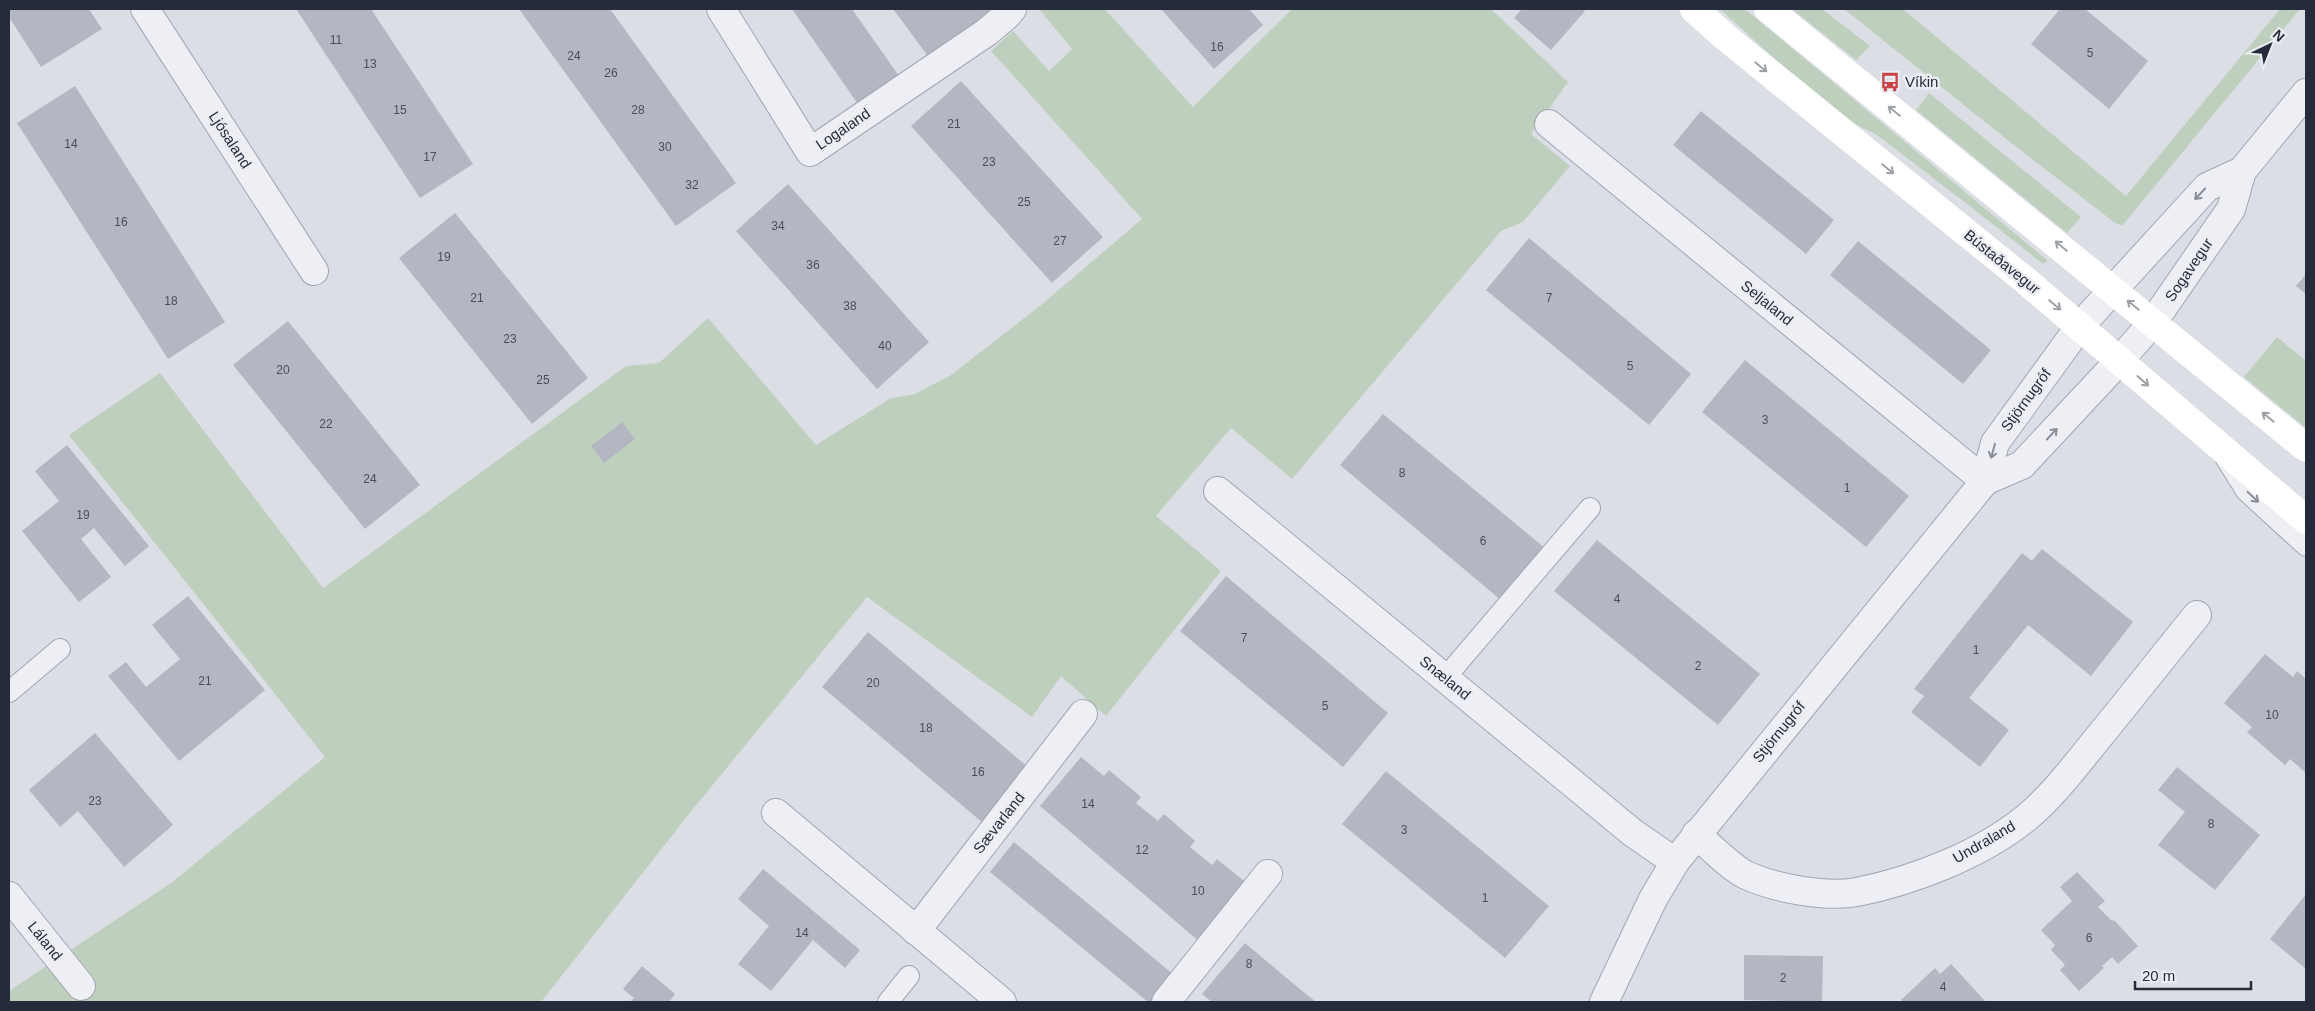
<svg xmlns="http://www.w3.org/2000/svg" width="2315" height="1011" font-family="Arial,sans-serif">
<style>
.green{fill:#bfcfbd}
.building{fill:#b3b7c2}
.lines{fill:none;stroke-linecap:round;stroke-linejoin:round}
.service-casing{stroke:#a2a5af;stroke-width:22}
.minor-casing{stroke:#a2a5af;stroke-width:30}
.service{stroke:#eeeff4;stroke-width:20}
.minor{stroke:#eeeff4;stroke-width:28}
.secondary{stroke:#fff;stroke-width:28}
.oneway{stroke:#9da0a7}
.oneway2{stroke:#8a8d98}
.labels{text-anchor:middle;stroke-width:5;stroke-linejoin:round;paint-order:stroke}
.number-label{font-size:12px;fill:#494e5d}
.poi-label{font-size:15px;fill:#262b3b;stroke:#ebedf3;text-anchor:start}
.street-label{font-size:15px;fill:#262b3b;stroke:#ebedf3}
</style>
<rect width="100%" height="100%" fill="#dcdee6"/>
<g class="green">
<path d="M 1039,9 L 1105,9 L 1193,107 L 1292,9 L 1491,9 L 1568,82 L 1531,134 L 1570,166 L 1523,222 L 1501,231 L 1292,479 L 1231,428 L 1156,516 L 1221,571 L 1106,716 L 1061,676 L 1032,717 L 867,597 L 693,809 L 541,1002 L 9,1002 L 9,991 L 171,883 L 325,757 L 69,435 L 160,373 L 323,588 L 626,366 L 659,363 L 708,318 L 816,445 L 891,398 L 915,394 L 951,375 L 1041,305 L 1142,219 L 991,51 L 1013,31 L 1049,71 L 1072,49 Z"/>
<path d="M 1720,9 L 1745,9 L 2048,261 L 2043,264 L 1971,207 L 1877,135 L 1835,114 Z"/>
<path d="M 1792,9 L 1822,9 L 1870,46 L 1856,60 Z"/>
<path d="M 1844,9 L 1903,9 L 2126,196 L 2280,9 L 2300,9 L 2122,226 L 2114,222 L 2010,142 Z"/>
<path d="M 1929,93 L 2081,217 L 2067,233 L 1916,110 Z"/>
<path d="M 2277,337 L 2306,361 L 2306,428 L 2244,377 Z"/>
</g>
<g class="building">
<path d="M 9,9 L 89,9 L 102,29 L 41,67 L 9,17 Z"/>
<path d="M 296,9 L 371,9 L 473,164 L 420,198 Z"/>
<path d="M 519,9 L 610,9 L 736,183 L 676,226 Z"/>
<path d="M 792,9 L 852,9 L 901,79 L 860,107 Z"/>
<path d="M 893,9 L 987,9 L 992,15 L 930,59 Z"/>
<path d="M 1161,9 L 1249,9 L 1263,25 L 1214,69 Z"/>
<path d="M 1522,9 L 1583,9 L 1585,11 L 1551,50 L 1514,18 Z"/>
<path d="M 2060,9 L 2085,9 L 2148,61 L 2109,109 L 2031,44 Z"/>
<path d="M 961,81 L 1103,237 L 1052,283 L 911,126 Z"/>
<path d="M 75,86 L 225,322 L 168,359 L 17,123 Z"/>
<path d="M 1701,111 L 1834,220 L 1806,254 L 1673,145 Z"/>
<path d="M 788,184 L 929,342 L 877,389 L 736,231 Z"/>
<path d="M 455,213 L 588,378 L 532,424 L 399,258 Z"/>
<path d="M 1529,238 L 1691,374 L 1649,425 L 1486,290 Z"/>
<path d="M 1858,241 L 1991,350 L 1963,384 L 1830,275 Z"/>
<path d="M 2306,274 L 2306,294 L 2296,286 Z"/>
<path d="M 288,321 L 420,485 L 365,529 L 233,365 Z"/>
<path d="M 1745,360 L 1909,496 L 1866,547 L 1702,412 Z"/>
<path d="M 1383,414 L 1546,549 L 1502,601 L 1340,465 Z"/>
<path d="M 622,422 L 635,439 L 604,463 L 591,446 Z"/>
<path d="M 67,445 L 149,546 L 125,566 L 94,528 L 81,539 L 111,577 L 79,602 L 22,531 L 59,501 L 35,471 Z"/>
<path d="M 1597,540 L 1760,674 L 1718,725 L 1554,591 Z"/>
<path d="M 2042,549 L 2133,622 L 2091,676 L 2028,625 L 1969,698 L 2009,730 L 1980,767 L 1911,712 L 1924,696 L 1914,689 L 2022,553 L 2032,561 Z"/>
<path d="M 1226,576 L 1388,713 L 1343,767 L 1180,631 Z"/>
<path d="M 188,596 L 265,690 L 179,761 L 108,676 L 126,662 L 146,687 L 180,659 L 152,625 Z"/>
<path d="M 868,632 L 1029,768 L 983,823 L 822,687 Z"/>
<path d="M 2265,654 L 2293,677 L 2297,671 L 2306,679 L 2306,773 L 2290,759 L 2285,765 L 2247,732 L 2252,727 L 2224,703 Z"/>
<path d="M 95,733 L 173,825 L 124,867 L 78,811 L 60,827 L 29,790 Z"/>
<path d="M 1081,757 L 1104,776 L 1109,770 L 1141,797 L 1136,803 L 1158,821 L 1164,814 L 1195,841 L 1190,847 L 1212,865 L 1217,859 L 1249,885 L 1200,942 L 1040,806 Z"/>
<path d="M 2177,767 L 2260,835 L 2215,890 L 2158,845 L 2185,812 L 2158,790 Z"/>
<path d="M 1386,771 L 1549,906 L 1505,958 L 1342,824 Z"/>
<path d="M 1014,842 L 1174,975 L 1152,1002 L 1148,1002 L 990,872 Z"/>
<path d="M 763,869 L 860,950 L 845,968 L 813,940 L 771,991 L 738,964 L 769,926 L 738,899 Z"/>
<path d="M 2077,872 L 2105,901 L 2098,907 L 2112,921 L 2114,920 L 2138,946 L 2118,964 L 2112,957 L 2102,966 L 2104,968 L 2079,991 L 2060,970 L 2065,965 L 2051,950 L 2055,945 L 2041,930 L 2072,901 L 2060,887 Z"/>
<path d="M 2306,894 L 2306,969 L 2270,939 Z"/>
<path d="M 1245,943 L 1295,985 L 1316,1002 L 1212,1002 L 1202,994 Z"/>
<path d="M 1744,955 L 1823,956 L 1822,1002 L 1744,1000 Z"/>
<path d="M 1951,964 L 1986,1002 L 1903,1002 L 1901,1000 L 1935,968 L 1940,974 Z"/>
<path d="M 642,966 L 675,994 L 669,1002 L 630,1002 L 634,998 L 623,989 Z"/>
</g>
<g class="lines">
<defs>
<g id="service">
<path d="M 2226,459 L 2246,491 L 2306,546"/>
<path d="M 1445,678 L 1590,508"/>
<path d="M 9,692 L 60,649"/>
<path d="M 888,1002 L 909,976"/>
</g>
<g id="minor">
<path d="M 145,9 L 314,271"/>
<path d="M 721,9 L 810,152 L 987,32 L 1007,15 L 1012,9"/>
<path d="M 1549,124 L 1985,481"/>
<path d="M 1985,481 L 2022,465 L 2120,360 L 2153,322 L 2231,209 L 2242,171 L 2306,93"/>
<path d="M 1218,491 L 1633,833 L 1675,862"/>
<path d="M 776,813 L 1002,1002"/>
<path d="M 1696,834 C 1709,845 1731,868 1746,875 C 1774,888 1826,898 1857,892 C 1913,881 1982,854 2026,818 C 2055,794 2078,762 2102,733 C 2134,694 2165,654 2197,615"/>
<path d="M 9,896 L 81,986"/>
<path d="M 916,931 L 1083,714"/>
<path d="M 1166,1002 L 1268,874"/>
<path d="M 1604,1002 L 1653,899 L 1675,862 L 1985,481 L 1995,443 L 2080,326 L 2207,187 L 2242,171"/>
</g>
</defs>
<use href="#service" class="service-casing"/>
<use href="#minor" class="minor-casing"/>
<use href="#service" class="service"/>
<use href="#minor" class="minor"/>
<g class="secondary">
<path d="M 1694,9 L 1724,36 L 2026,281 L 2306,520"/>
<path d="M 1768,9 L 2306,448"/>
</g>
</g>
<defs><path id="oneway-shaft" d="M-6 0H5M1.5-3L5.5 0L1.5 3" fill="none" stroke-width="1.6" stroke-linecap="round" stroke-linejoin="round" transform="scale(1.25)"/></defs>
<g class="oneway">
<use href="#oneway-shaft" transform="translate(1761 67) rotate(39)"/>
<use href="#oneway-shaft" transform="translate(1894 111) rotate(-141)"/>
<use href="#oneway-shaft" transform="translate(1888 169) rotate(39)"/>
<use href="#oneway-shaft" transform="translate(2061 246) rotate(-140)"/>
<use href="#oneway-shaft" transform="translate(2055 305) rotate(40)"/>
<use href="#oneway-shaft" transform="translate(2133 305) rotate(-141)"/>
<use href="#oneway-shaft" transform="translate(2143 381) rotate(41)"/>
<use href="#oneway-shaft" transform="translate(2268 417) rotate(-141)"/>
</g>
<g class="oneway2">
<use href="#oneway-shaft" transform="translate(2200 194) rotate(133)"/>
<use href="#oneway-shaft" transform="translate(2052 434) rotate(-47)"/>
<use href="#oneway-shaft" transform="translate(1993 451) rotate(105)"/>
<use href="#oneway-shaft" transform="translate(2253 497) rotate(43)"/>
</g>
<defs>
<symbol id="bus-bare" viewBox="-9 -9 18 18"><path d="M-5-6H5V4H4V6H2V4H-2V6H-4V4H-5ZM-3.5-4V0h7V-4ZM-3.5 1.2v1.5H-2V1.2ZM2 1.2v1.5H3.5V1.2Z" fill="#c94247" stroke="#ebedf3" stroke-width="2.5" paint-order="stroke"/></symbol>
</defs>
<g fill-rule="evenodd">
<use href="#bus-bare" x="1876" y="68" width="28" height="28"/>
</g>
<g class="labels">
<g class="number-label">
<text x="336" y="44">11</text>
<text x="1217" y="51">16</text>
<text x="2090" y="57">5</text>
<text x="574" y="60">24</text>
<text x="370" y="68">13</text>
<text x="611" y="77">26</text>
<text x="400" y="114">15</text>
<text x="638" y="114">28</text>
<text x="954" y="128">21</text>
<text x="71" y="148">14</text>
<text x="665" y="151">30</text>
<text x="430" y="161">17</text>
<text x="989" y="166">23</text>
<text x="692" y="189">32</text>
<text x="1024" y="206">25</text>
<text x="121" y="226">16</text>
<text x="778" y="230">34</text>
<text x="1060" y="245">27</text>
<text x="444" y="261">19</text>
<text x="813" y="269">36</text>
<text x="477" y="302">21</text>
<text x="1549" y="302">7</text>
<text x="171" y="305">18</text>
<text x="850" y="310">38</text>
<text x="510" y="343">23</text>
<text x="885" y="350">40</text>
<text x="1630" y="370">5</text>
<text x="283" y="374">20</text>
<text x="543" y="384">25</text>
<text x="1765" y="424">3</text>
<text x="326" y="428">22</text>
<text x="1402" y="477">8</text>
<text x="370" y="483">24</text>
<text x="1847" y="492">1</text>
<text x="83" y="519">19</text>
<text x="1483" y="545">6</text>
<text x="1617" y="603">4</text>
<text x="1244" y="642">7</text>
<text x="1976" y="654">1</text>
<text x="1698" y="670">2</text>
<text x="205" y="685">21</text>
<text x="873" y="687">20</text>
<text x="1325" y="710">5</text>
<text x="2272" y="719">10</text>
<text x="926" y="732">18</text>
<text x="978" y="776">16</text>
<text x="95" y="805">23</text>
<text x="1088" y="808">14</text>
<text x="2211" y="828">8</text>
<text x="1404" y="834">3</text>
<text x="1142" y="854">12</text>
<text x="1198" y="895">10</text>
<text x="1485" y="902">1</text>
<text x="802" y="937">14</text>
<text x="2089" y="942">6</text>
<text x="1249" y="968">8</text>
<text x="1783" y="982">2</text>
<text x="1943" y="991">4</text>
</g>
<g class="poi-label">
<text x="1905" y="87">Víkin</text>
</g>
<g class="street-label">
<text transform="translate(843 129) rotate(-34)" y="5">Logaland</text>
<text transform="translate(230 140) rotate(57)" y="5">Ljósaland</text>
<text transform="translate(2002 262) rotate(39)" y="5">Bústaðavegur</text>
<text transform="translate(2189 270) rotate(-56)" y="5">Sogavegur</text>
<text transform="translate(1767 303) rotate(39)" y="5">Seljaland</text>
<text transform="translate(2026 400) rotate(-54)" y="5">Stjörnugróf</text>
<text transform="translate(1445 678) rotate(39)" y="5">Snæland</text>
<text transform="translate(1779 732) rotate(-51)" y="5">Stjörnugróf</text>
<text transform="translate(999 823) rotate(-52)" y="5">Sævarland</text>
<text transform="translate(1984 842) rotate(-30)" y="5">Undraland</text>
<text transform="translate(45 941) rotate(51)" y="5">Láland</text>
</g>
</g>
<rect width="2315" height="1011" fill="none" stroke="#262b3b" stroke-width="20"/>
<g transform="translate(2270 45) rotate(43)" stroke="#ebedf3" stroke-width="4" paint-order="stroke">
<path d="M0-4L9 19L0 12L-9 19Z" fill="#262b3b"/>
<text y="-8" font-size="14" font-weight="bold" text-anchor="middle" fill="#262b3b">N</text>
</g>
<path d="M2135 981v8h116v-8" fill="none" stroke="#262b3b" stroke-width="2.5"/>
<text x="2142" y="981" font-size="15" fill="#262b3b" stroke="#ebedf3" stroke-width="4" paint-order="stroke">20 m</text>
</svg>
